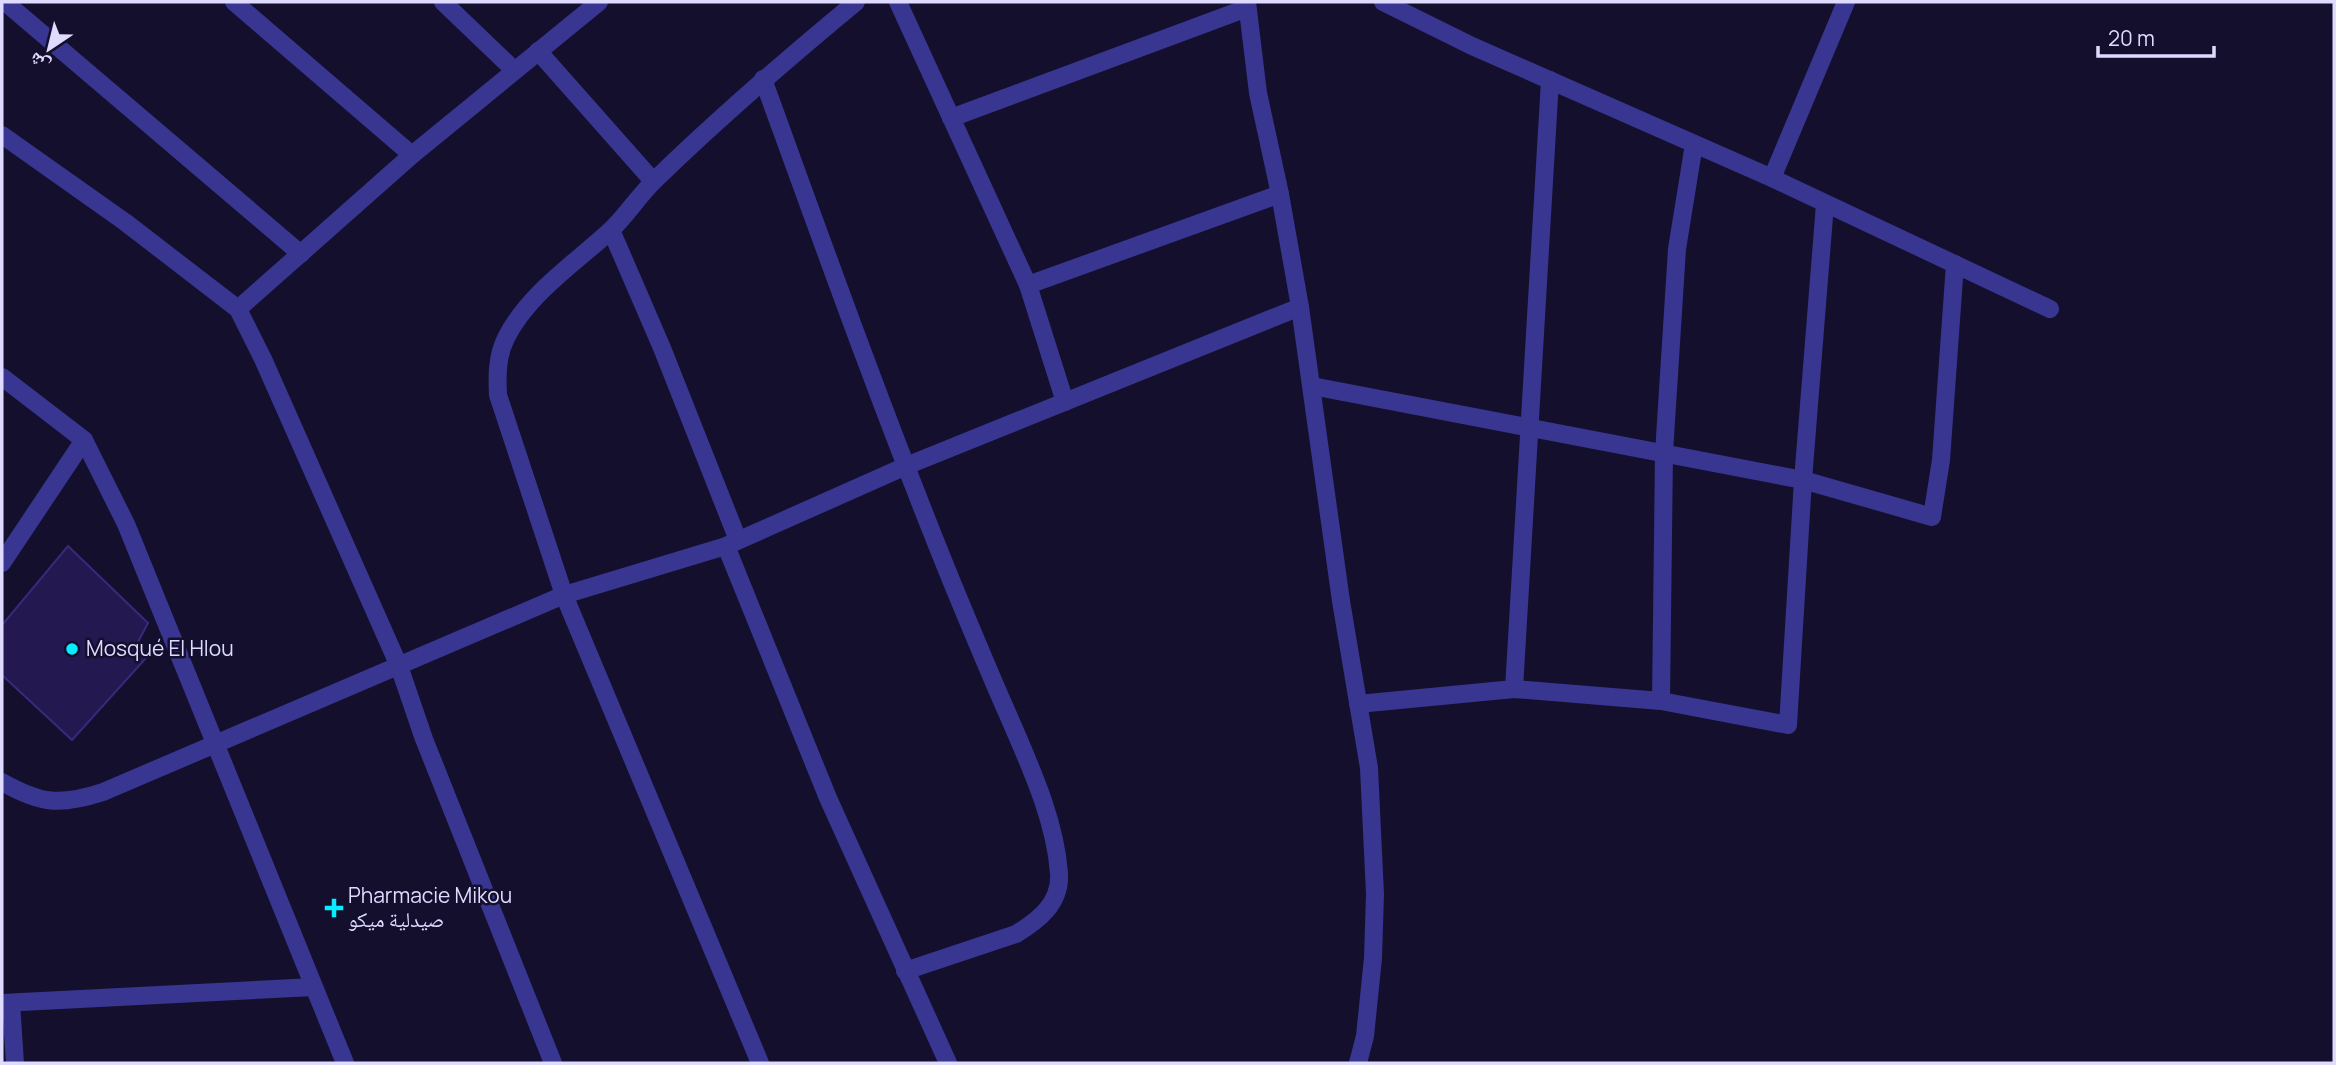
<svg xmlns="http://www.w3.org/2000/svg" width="2336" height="1065" font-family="Manrope,'Noto Naskh Arabic',sans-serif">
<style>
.building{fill:#231950;stroke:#38297d;stroke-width:2}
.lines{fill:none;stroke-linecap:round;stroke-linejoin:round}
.street{stroke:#383690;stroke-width:18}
.poi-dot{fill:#07ecff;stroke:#130f2d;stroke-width:2.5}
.labels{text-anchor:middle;stroke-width:5;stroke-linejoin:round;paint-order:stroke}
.poi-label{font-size:21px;fill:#dedbff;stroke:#130f2d;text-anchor:start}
</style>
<rect width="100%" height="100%" fill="#130f2d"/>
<path class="building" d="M 68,546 L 148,623 L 138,642 L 147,657 L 72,740 L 2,675 L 2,625 Z"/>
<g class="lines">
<g class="street">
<path d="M 5,2 L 301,254"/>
<path d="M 234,2 L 412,155"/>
<path d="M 443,2 L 514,70"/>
<path d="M 898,2 L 1028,285 L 1065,402"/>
<path d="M 1247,2 L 1258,93 L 1280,194 L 1300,307 L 1341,601 L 1369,768 L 1375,894 L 1373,958 L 1365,1036 L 1358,1063"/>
<path d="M 1383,2 L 1472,46 L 1772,178 L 2050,309"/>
<path d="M 538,51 L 653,181"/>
<path d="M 763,79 C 824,247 884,415 951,580 C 970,626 989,672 1009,717 C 1030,766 1055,819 1059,873 C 1061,903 1039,920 1016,934 L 905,971"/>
<path d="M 951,118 L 1247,8"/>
<path d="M 2,135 L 125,222 L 238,309 L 263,359 L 399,666 L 424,739 L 553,1063"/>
<path d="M 1772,178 L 1846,2"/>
<path d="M 611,230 L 662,348 L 738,540"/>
<path d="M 1028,285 L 1280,194"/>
<path d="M 238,309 L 412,155 L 599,2"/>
<path d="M 2,377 L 84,440 L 126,524 L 345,1063"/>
<path d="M 1312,386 L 1803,480 L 1932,517 L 1941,460 L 1955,264"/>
<path d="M 726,546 L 828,798 L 948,1063"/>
<path d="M 2,563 L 84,440"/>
<path d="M 1514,689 L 1550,80"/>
<path d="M 1661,701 L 1664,453 L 1677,249 L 1694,144"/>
<path d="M 1358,704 L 1514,689 L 1661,701 L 1788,725 L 1803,480 L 1825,204"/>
<path d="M 2,782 C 41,804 60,806 103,792 L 564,595 L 726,546 L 906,466 L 1300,307"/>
<path d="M 2,1003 L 314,987"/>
<path d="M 11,1003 L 15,1063"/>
<path d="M 760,1063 L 564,595 L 498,395 C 497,375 497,356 506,338 C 528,294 575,263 610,231 C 627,215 639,195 656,179 C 720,117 787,59 856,2"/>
</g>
</g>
<g class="poi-dot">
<circle cx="72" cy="649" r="7"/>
<path d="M330.5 897.5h7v7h7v7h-7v7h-7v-7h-7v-7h7z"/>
</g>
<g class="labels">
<g class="poi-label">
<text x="86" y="656">Mosqué El Hlou</text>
<text x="348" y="903">Pharmacie Mikou<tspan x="348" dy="24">صيدلية ميكو</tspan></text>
</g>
</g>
<rect width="2336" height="1065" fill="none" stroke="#dedbff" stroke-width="7"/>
<g transform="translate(49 49) rotate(215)" stroke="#130f2d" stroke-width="5" paint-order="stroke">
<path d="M0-5L12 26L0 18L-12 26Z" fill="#dedbff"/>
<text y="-10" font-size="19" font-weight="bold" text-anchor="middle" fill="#dedbff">ش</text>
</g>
<path d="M2098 46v10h116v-10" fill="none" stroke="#dedbff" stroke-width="3.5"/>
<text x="2108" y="46" font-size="21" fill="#dedbff" stroke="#130f2d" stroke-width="5" paint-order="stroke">20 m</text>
</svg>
